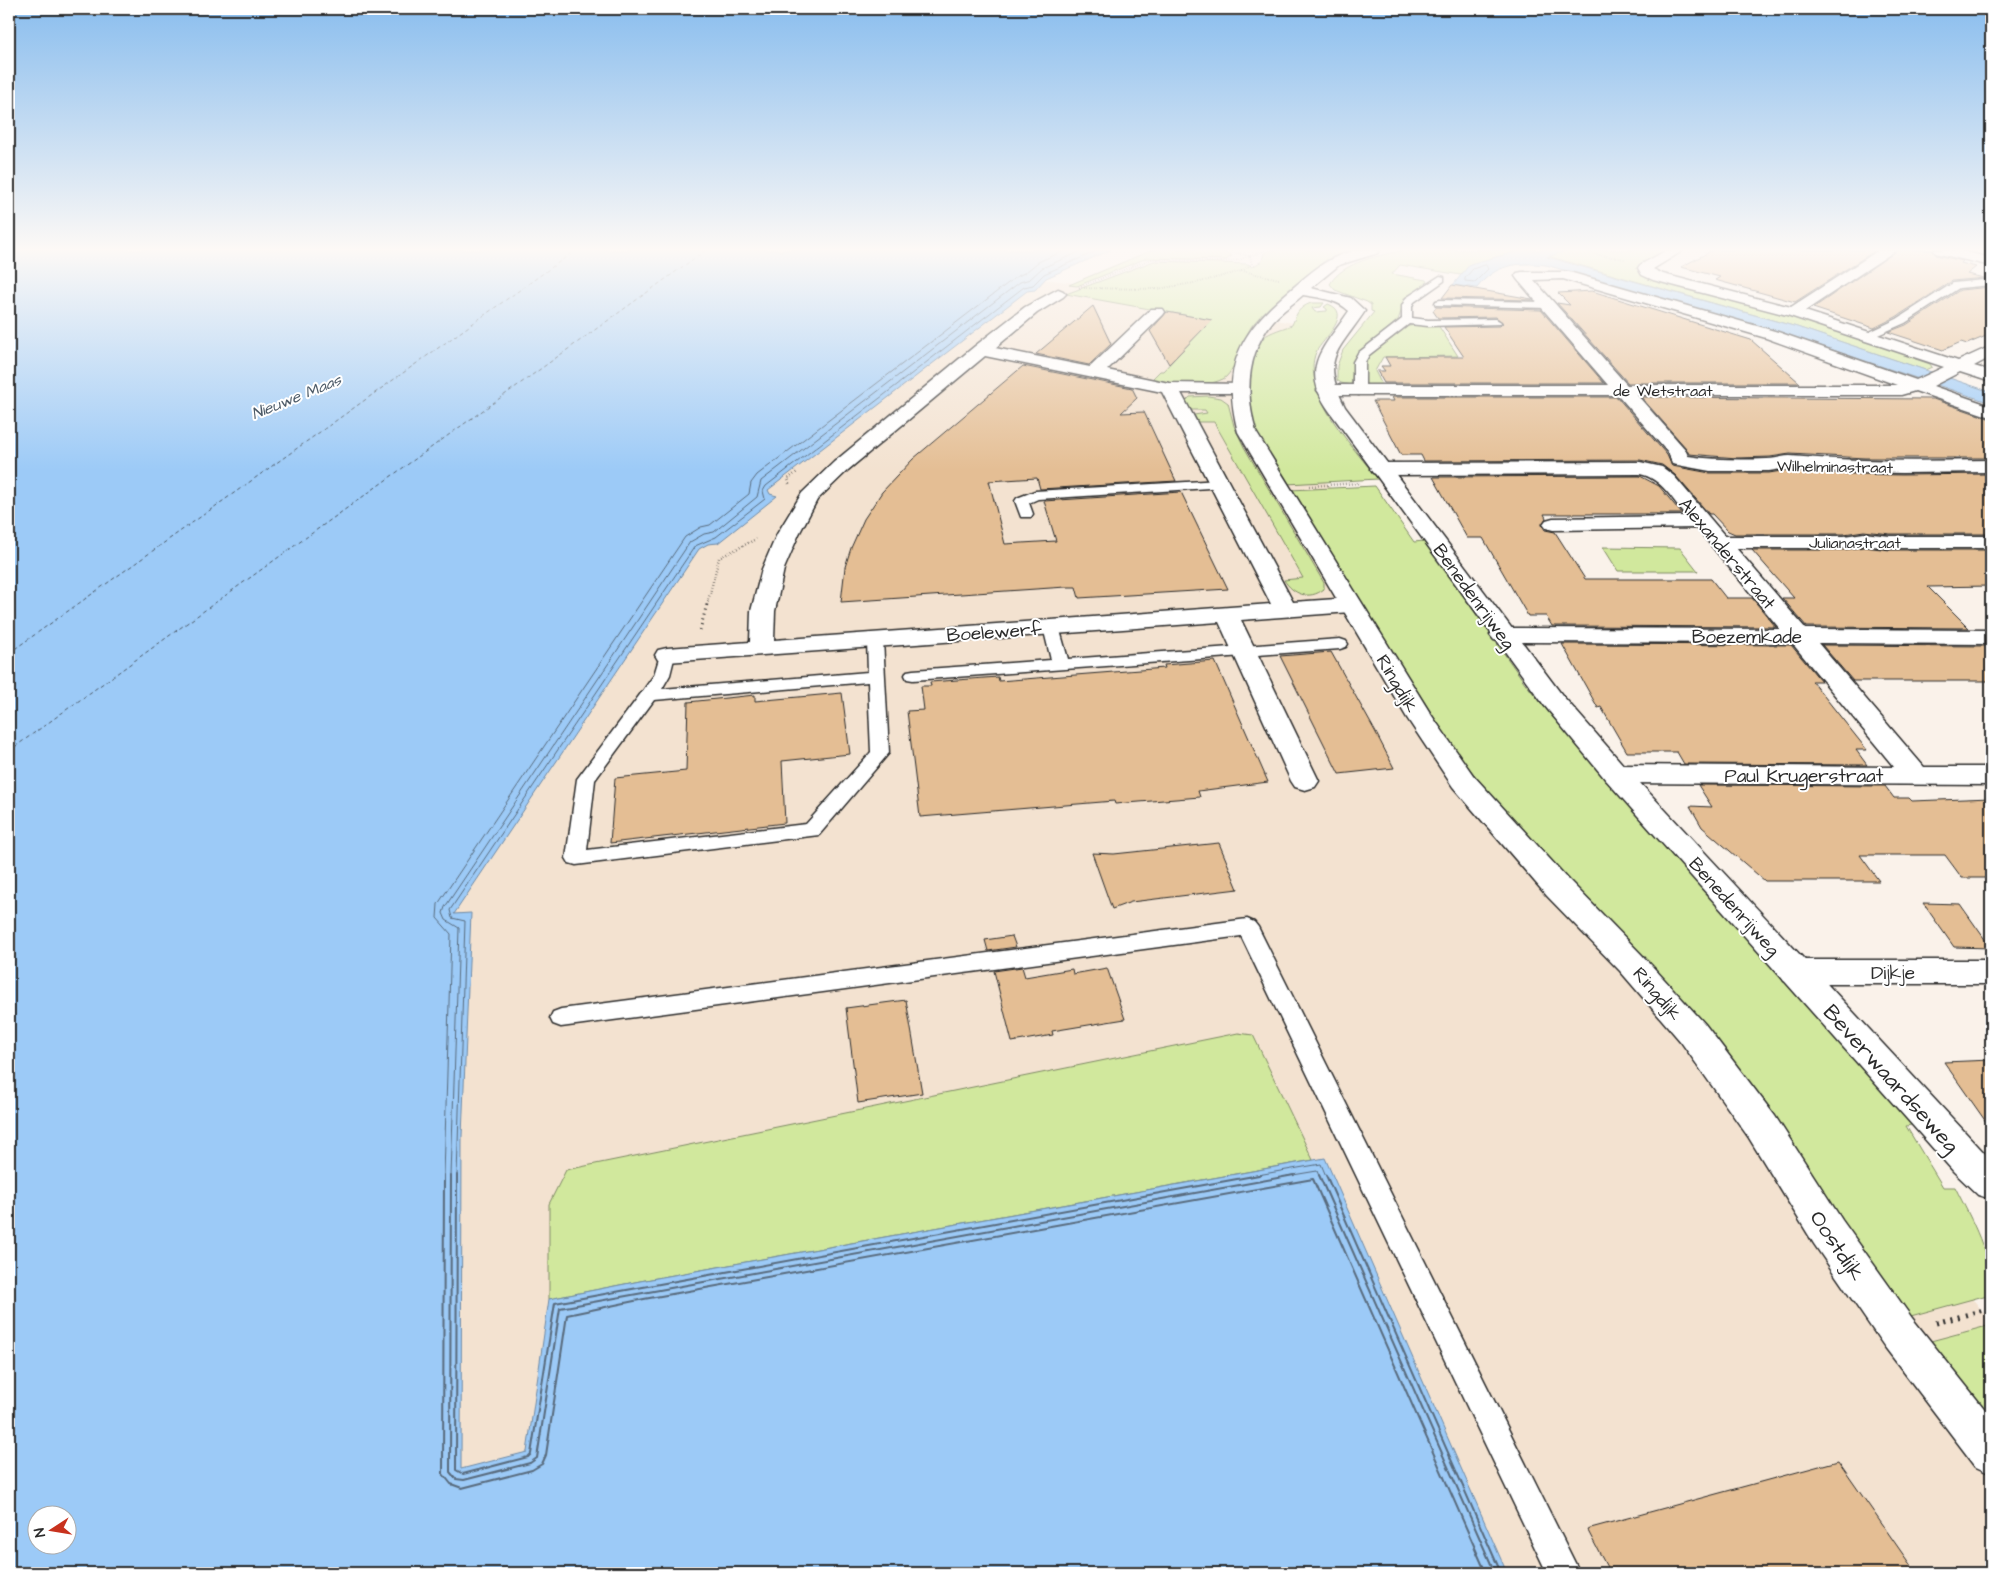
<svg xmlns="http://www.w3.org/2000/svg" width="2000" height="1582" font-family="'Architects Daughter',sans-serif">
<style>
.built{fill:#f3e2d0}
.green{fill:#d1e89d;stroke:#7e8a64}
.water{fill:#9ccaf7;stroke:#6f8aa5;fill-rule:evenodd}
.lines{fill:none;stroke-linecap:round;stroke-linejoin:round}
.shore-far1{stroke:#586b7d;stroke-width:1}
.shore{stroke:#586b7d;stroke-width:2}
.ferry{stroke:#4d5b68;stroke-width:1;stroke-dasharray:4 3;stroke-linecap:butt}
.building{fill:#e4be94;stroke:#2b2b2b}
.lane-casing{stroke:#2b2b2b;stroke-width:3}
.street-casing{stroke:#2b2b2b;stroke-width:3}
.secondary-casing{stroke:#2b2b2b;stroke-width:3}
.path-far3{stroke:#2b2b2b;stroke-width:2;stroke-dasharray:0.5 2;stroke-linecap:butt}
.path-far2{stroke:#2b2b2b;stroke-width:2.5;stroke-dasharray:0.5 2.5;stroke-linecap:butt}
.path-far1{stroke:#2b2b2b;stroke-width:3;stroke-dasharray:1 4;stroke-linecap:butt}
.path{stroke:#2b2b2b;stroke-width:5;stroke-dasharray:2 5.5;stroke-linecap:butt}
.lane{fill:#fff;fill-rule:evenodd}
.street{fill:#fff;fill-rule:evenodd}
.secondary{fill:#fff;fill-rule:evenodd}
.labels{text-anchor:middle;stroke-width:4;stroke-linejoin:round;paint-order:stroke}
.far-street-label{font-size:16px;fill:#2b2b2b;stroke:#fff}
.far-water-label{font-size:16px;font-style:italic;fill:#4d5b68;stroke:#fff}
.street-label{font-size:19px;fill:#2b2b2b;stroke:#fff}
.near-street-label{font-size:22px;fill:#2b2b2b;stroke:#fff}
</style>
<rect width="100%" height="100%" fill="#faf2ea"/>
<filter id="ink" filterUnits="userSpaceOnUse"><feTurbulence type="fractalNoise" baseFrequency=".02" numOctaves="2"/><feDisplacementMap in="SourceGraphic" scale="10" xChannelSelector="R" yChannelSelector="G"/><feConvolveMatrix kernelMatrix="1 2 1 2 8 2 1 2 1" color-interpolation-filters="sRGB"/></filter>
<g filter="url(#ink)">
<path class="built" d="M 1024,277 L 1067,282 L 1309,326 L 1304,454 L 1991,1322 L 1991,1573 L 338,1573 L 438,906 L 662,543 Z"/>
<g class="green">
<path d="M 1152,250 C 1172,250 1216,245 1232,256 L 1226,260 L 1147,258 L 1077,286 L 1069,285 Z"/>
<path d="M 1271,250 L 1353,250 C 1345,253 1336,255 1328,259 C 1313,268 1261,312 1251,327 C 1244,339 1234,374 1223,379 C 1202,389 1173,383 1152,379 L 1160,371 L 1163,371 L 1211,320 L 1066,294 L 1154,261 L 1248,264 L 1252,267 L 1262,261 L 1264,253 Z"/>
<path d="M 1406,250 L 1523,250 L 1471,264 L 1461,275 L 1400,265 L 1392,274 L 1426,280 L 1427,282 L 1405,300 L 1398,320 L 1355,356 L 1351,385 L 1341,383 L 1337,380 L 1337,366 L 1343,350 L 1374,312 L 1371,311 L 1371,305 L 1367,302 L 1335,290 L 1330,284 C 1343,261 1382,255 1406,250 Z"/>
<path d="M 1569,250 L 1669,250 L 1640,265 L 1639,270 L 1645,275 L 1782,313 L 1916,357 L 1915,359 L 1930,364 L 1932,367 L 1925,370 L 1797,327 L 1547,256 Z"/>
<path d="M 1311,303 L 1324,303 L 1321,307 L 1312,308 L 1315,312 L 1327,311 L 1327,309 L 1324,307 L 1328,304 C 1354,313 1323,339 1316,352 C 1314,357 1313,363 1313,367 C 1314,407 1354,448 1378,479 L 1287,484 C 1262,444 1242,418 1251,370 C 1253,360 1257,345 1264,337 C 1270,332 1284,328 1292,325 C 1297,313 1298,308 1311,303 Z"/>
<path d="M 1415,325 L 1438,325 L 1458,356 L 1383,357 L 1375,371 L 1382,385 L 1363,385 L 1367,356 L 1404,327 Z"/>
<path d="M 1208,396 L 1221,398 L 1228,403 L 1234,426 L 1244,447 L 1324,583 L 1324,589 C 1309,601 1293,594 1284,580 L 1303,578 L 1214,422 L 1198,422 L 1194,415 L 1207,413 L 1205,410 L 1191,410 L 1186,401 L 1190,397 Z"/>
<path d="M 1375,486 L 1414,542 L 1424,541 L 1525,683 L 1550,714 L 1916,1124 L 1906,1126 L 1943,1187 L 1955,1187 C 1973,1223 1991,1253 1991,1294 L 1907,1317 L 1733,1060 L 1680,998 L 1501,809 L 1453,747 L 1290,490 Z"/>
<path d="M 1603,547 L 1680,548 L 1698,571 L 1618,571 Z"/>
<path d="M 1238,1033 L 1253,1035 L 1313,1160 L 640,1281 L 549,1299 L 549,1204 L 566,1170 Z"/>
<path d="M 1991,1325 L 1991,1424 L 1927,1342 Z"/>
</g>
<g class="water">
<path d="M 9,250 L 1111,250 L 1046,278 L 1035,290 L 1027,291 L 768,490 L 770,494 L 777,496 L 718,543 L 708,544 L 699,549 L 454,914 L 471,913 L 462,1136 L 461,1469 L 527,1452 L 549,1299 L 640,1281 L 1325,1158 L 1507,1573 L 9,1573 ZM 38,1514 L 68,1514 L 68,1544 L 38,1544 Z"/>
<path d="M 1523,250 L 1569,250 L 1547,257 L 1797,327 L 1991,392 L 1991,403 L 1779,332 L 1546,265 C 1518,262 1495,264 1477,288 L 1453,285 L 1470,264 Z"/>
</g>
<g class="lines">
<g class="shore-far1">
<path d="M 1486,265 L 1488,269 L 1475,282 L 1465,281 L 1465,278 L 1473,269 Z"/>
<path d="M 444,1176 L 451,934 L 437,918 L 438,904 L 685,537 L 701,527 L 710,525 L 749,494 L 751,483 L 757,475 L 1016,277 L 1026,272 L 1038,262 L 1066,250"/>
<path d="M 451,1176 L 459,928 L 446,920 L 443,913 L 445,907 L 690,542 L 704,534 L 714,532 L 757,497 L 761,481 L 1020,282 L 1030,279 L 1042,268 L 1084,250"/>
<path d="M 457,1176 L 465,921 L 452,918 L 450,910 L 695,546 L 716,537 L 765,499 L 763,491 L 766,486 L 1024,287 L 1033,285 L 1044,274 L 1099,250"/>
<path d="M 1252,1176 L 1321,1164 L 1326,1176"/>
<path d="M 1287,1176 L 1317,1171 L 1319,1176"/>
</g>
<g class="shore">
<path d="M 444,1175 L 443,1474 L 451,1484 L 462,1488 L 532,1470 L 542,1464 L 546,1455 L 567,1315 L 644,1299 L 1313,1179 L 1486,1573"/>
<path d="M 451,1175 L 450,1472 L 456,1479 L 464,1480 L 530,1463 L 537,1458 L 560,1308 L 1294,1175"/>
<path d="M 457,1175 L 456,1470 L 463,1474 L 528,1457 L 531,1454 L 555,1303 L 1259,1175"/>
<path d="M 1319,1175 L 1495,1573"/>
<path d="M 1326,1175 L 1501,1573"/>
</g>
<g class="ferry">
<path d="M 9,653 L 576,250"/>
<path d="M 9,751 L 706,250"/>
</g>
</g>
<g class="building">
<path d="M 1713,250 L 1876,250 L 1795,302 L 1715,280 L 1720,277 L 1681,267 Z"/>
<path d="M 1898,250 L 1932,250 L 1936,255 L 1963,261 L 1961,263 L 1976,267 L 1967,274 L 1984,278 L 1952,281 L 1896,317 L 1874,328 L 1813,308 Z"/>
<path d="M 1452,285 L 1532,299 L 1532,300 L 1442,298 Z"/>
<path d="M 1991,287 L 1991,334 L 1967,344 L 1961,342 L 1943,350 L 1888,332 L 1906,325 L 1960,290 Z"/>
<path d="M 1592,291 L 1751,340 L 1800,383 L 1628,383 L 1557,303 L 1570,305 L 1558,293 Z"/>
<path d="M 1093,306 L 1111,344 L 1089,365 L 1036,354 Z"/>
<path d="M 1436,307 L 1541,310 L 1604,383 L 1384,383 L 1377,371 L 1385,371 L 1381,366 L 1390,366 L 1385,357 L 1464,357 L 1444,327 L 1500,326 L 1503,323 L 1496,317 L 1438,318 L 1433,311 Z"/>
<path d="M 1167,312 L 1212,320 L 1169,364 L 1150,331 Z"/>
<path d="M 1023,366 L 1132,388 L 1137,398 L 1121,413 L 1144,412 L 1176,481 L 1040,489 L 1037,478 L 989,481 L 1005,544 L 1056,541 L 1044,501 L 1181,492 L 1228,589 L 1079,598 L 1076,587 L 1066,587 L 841,602 L 845,567 L 851,548 L 864,519 L 882,492 L 913,459 Z"/>
<path d="M 1392,397 L 1617,397 L 1667,455 L 1672,466 L 1710,473 L 1769,473 L 1788,470 L 1808,473 L 1902,475 L 1991,474 L 1991,534 L 1890,534 L 1864,531 L 1844,534 L 1735,534 L 1728,531 L 1712,514 L 1709,514 L 1675,475 L 1662,465 L 1640,460 L 1424,461 L 1421,455 L 1401,455 L 1373,401 L 1394,401 Z"/>
<path d="M 1641,397 L 1933,399 L 1991,419 L 1991,458 L 1865,458 L 1790,454 L 1770,457 L 1737,458 L 1689,454 L 1686,448 Z"/>
<path d="M 1640,476 L 1659,486 L 1682,514 L 1544,514 L 1546,518 L 1542,525 L 1545,530 L 1555,532 L 1585,579 L 1711,579 L 1726,598 L 1752,598 L 1776,627 L 1552,626 L 1546,616 L 1528,616 L 1483,538 L 1467,538 L 1433,477 Z"/>
<path d="M 1864,547 L 1890,550 L 1991,550 L 1991,586 L 1928,587 L 1969,628 L 1807,627 L 1782,598 L 1794,598 L 1752,550 L 1844,550 Z"/>
<path d="M 1562,644 L 1791,645 L 1821,681 L 1812,681 L 1867,750 L 1856,750 L 1867,765 L 1684,764 L 1677,752 L 1627,752 L 1601,707 L 1598,708 Z"/>
<path d="M 1822,645 L 1987,646 L 1991,650 L 1991,681 L 1853,681 Z"/>
<path d="M 1331,652 L 1375,731 L 1394,768 L 1339,774 L 1280,656 Z"/>
<path d="M 1215,661 L 1268,782 L 1198,791 L 1200,797 L 1115,804 L 1114,801 L 920,817 L 907,711 L 924,710 L 921,686 L 931,686 L 930,682 L 998,677 L 999,681 L 1165,668 L 1164,665 Z"/>
<path d="M 842,693 L 850,754 L 782,761 L 785,823 L 610,843 L 615,778 L 686,771 L 688,702 L 755,695 L 755,701 Z"/>
<path d="M 1698,785 L 1885,786 L 1894,798 L 1909,798 L 1912,801 L 1991,798 L 1991,878 L 1962,878 L 1945,855 L 1860,855 L 1879,881 L 1765,881 L 1702,827 L 1690,806 L 1712,807 Z"/>
<path d="M 1219,843 L 1238,889 L 1131,902 L 1112,909 L 1092,853 L 1114,854 Z"/>
<path d="M 1923,903 L 1960,904 L 1991,948 L 1954,947 Z"/>
<path d="M 1012,936 L 1016,947 L 988,951 L 985,940 Z"/>
<path d="M 1022,967 L 1025,977 L 1072,969 L 1073,974 L 1107,968 L 1125,1019 L 1052,1031 L 1053,1035 L 1012,1042 L 994,971 Z"/>
<path d="M 906,1000 L 922,1093 L 858,1103 L 846,1008 Z"/>
<path d="M 1991,1060 L 1991,1129 L 1944,1062 Z"/>
<path d="M 1838,1461 L 1916,1573 L 1610,1573 L 1587,1529 Z"/>
</g>
<g class="lines">
<defs>
<g id="lane">
<path d="M 1440,276 L 1444,277 L 1444,281 L 1414,302 L 1412,306 L 1412,318 L 1428,320 L 1496,319 L 1501,322 L 1500,324 L 1428,326 L 1409,324 L 1369,355 L 1365,362 L 1365,391 L 1359,395 L 1355,394 L 1353,391 L 1353,362 L 1358,353 L 1402,319 L 1402,306 L 1406,298 Z"/>
<path d="M 1991,277 L 1991,285 L 1959,288 L 1905,323 L 1871,338 L 1863,338 L 1861,336 L 1897,319 L 1953,283 L 1984,280 Z"/>
<path d="M 1440,300 L 1548,302 L 1553,305 L 1548,308 L 1436,305 L 1435,303 L 1436,301 Z"/>
<path d="M 1220,480 L 1227,484 L 1225,487 L 1038,499 L 1029,503 L 1033,514 L 1031,517 L 1021,517 L 1015,501 L 1017,498 L 1035,491 Z"/>
<path d="M 1051,622 L 1057,624 L 1059,627 L 1068,659 L 1340,639 L 1346,641 L 1348,644 L 1346,647 L 1340,649 L 913,680 L 907,679 L 905,675 L 907,671 L 913,670 L 1051,660 L 1043,627 L 1045,624 Z"/>
<path d="M 875,635 L 881,637 L 883,640 L 889,753 L 819,835 L 576,865 L 569,863 L 566,858 L 577,779 L 642,692 L 654,675 L 661,652 L 673,652 L 675,655 L 670,675 L 662,689 L 868,672 L 867,640 L 869,637 ZM 868,682 L 871,752 L 806,824 L 587,850 L 595,780 L 654,700 Z"/>
<path d="M 1247,919 L 1254,922 L 1258,927 L 1580,1573 L 1547,1573 L 1241,936 L 561,1027 L 553,1024 L 550,1018 L 553,1012 L 561,1009 Z"/>
</g>
<g id="street">
<path d="M 1667,250 L 1684,250 L 1653,269 L 1663,274 L 1791,307 L 1879,250 L 1896,250 L 1805,311 L 1958,361 L 1991,346 L 1991,357 L 1974,366 L 1991,371 L 1991,382 L 1960,372 L 1933,386 L 1991,406 L 1991,417 L 1915,391 L 1901,395 L 1637,395 L 1685,449 L 1688,456 C 1714,460 1741,460 1767,459 C 1775,459 1783,456 1790,456 C 1857,462 1924,461 1991,460 L 1991,472 L 1902,473 L 1808,471 L 1788,468 L 1769,471 L 1710,471 L 1672,464 L 1669,454 L 1618,395 L 1326,395 L 1320,394 L 1317,390 L 1320,386 L 1326,385 L 1608,385 L 1517,279 L 1515,276 L 1517,273 L 1522,272 L 1569,272 L 1778,332 L 1916,380 L 1944,367 L 1787,315 L 1653,280 L 1642,275 L 1638,268 L 1640,265 ZM 1563,279 L 1766,338 L 1897,385 L 1627,385 L 1534,280 Z"/>
<path d="M 1934,250 L 1959,250 L 1991,258 L 1991,266 L 1936,253 Z"/>
<path d="M 1058,289 L 1063,291 L 1066,294 L 1063,297 L 1037,313 L 995,348 L 1090,367 L 1151,309 L 1163,309 L 1165,312 L 1163,315 L 1107,370 L 1169,383 L 1245,384 L 1248,388 L 1245,392 L 1239,393 L 1181,393 L 1293,602 L 1351,598 L 1359,600 L 1362,605 L 1359,610 L 1351,612 L 1241,620 L 1319,781 L 1315,787 L 1305,790 L 1295,787 L 1291,781 L 1219,622 L 667,662 L 658,660 L 655,655 L 658,650 L 667,648 L 750,642 L 751,611 L 762,569 L 777,534 L 802,493 L 834,462 L 975,346 L 1025,307 ZM 985,356 L 1162,392 L 1271,604 L 774,640 L 775,611 L 784,569 L 799,534 L 817,500 L 848,470 Z"/>
<path d="M 1640,462 L 1662,467 L 1674,476 L 1725,536 L 1844,536 L 1864,533 L 1890,536 L 1991,536 L 1991,548 L 1890,548 L 1864,545 L 1844,548 L 1736,548 L 1806,629 L 1991,630 L 1991,644 L 1818,643 L 1924,767 L 1991,767 L 1991,785 L 1616,783 L 1606,780 L 1602,774 L 1606,768 L 1616,765 L 1894,767 L 1792,643 L 1502,642 L 1494,640 L 1490,635 L 1494,630 L 1502,628 L 1780,629 L 1697,528 L 1553,530 L 1546,528 L 1543,524 L 1546,520 L 1553,518 L 1686,516 C 1673,500 1661,478 1640,474 L 1380,475 L 1373,473 L 1370,469 L 1373,465 L 1380,463 Z"/>
<path d="M 1795,960 L 1991,960 L 1991,984 L 1795,984 L 1784,981 L 1779,972 L 1784,963 Z"/>
</g>
<path id="secondary" d="M 1355,250 L 1380,250 L 1378,253 L 1339,265 L 1311,288 L 1351,298 L 1365,311 C 1338,352 1320,357 1345,407 L 1562,695 L 1626,768 L 1991,1160 L 1991,1199 L 1978,1195 L 1954,1172 L 1606,780 L 1544,705 L 1330,412 C 1298,367 1324,348 1349,311 C 1337,299 1319,298 1303,295 C 1293,304 1282,311 1273,321 C 1246,354 1245,393 1256,432 L 1432,716 L 1473,775 L 1569,880 L 1642,955 L 1705,1024 L 1775,1116 L 1842,1220 L 1912,1318 L 1991,1417 L 1991,1474 L 1976,1467 L 1884,1346 L 1814,1244 L 1749,1138 L 1681,1042 L 1620,971 L 1547,896 L 1453,787 L 1407,718 L 1238,432 C 1220,363 1242,330 1294,287 C 1315,269 1327,258 1355,250 Z"/>
</defs>
<use href="#lane" class="lane-casing"/>
<use href="#street" class="street-casing"/>
<use href="#secondary" class="secondary-casing"/>
<g class="path-far3">
<path d="M 1221,250 L 1250,256"/>
<path d="M 1585,250 L 1599,255 L 1625,259"/>
<path d="M 1250,256 L 1252,264 L 1242,271 L 1279,279"/>
<path d="M 1079,287 L 1152,259 L 1222,262 L 1239,260 L 1266,250"/>
<path d="M 1079,288 L 1157,289 L 1200,282 L 1242,271"/>
</g>
<g class="path-far2">
<path d="M 789,484 L 788,479 L 797,472"/>
<path d="M 1309,486 L 1360,483"/>
<path d="M 707,605 L 719,558 L 756,539"/>
</g>
<path class="path-far1" d="M 700,630 L 707,604"/>
<path class="path" d="M 1936,1323 L 1991,1308"/>
<use href="#lane" class="lane"/>
<use href="#street" class="street"/>
<use href="#secondary" class="secondary"/>
</g>
</g>
<linearGradient id="sky" x2="0" y2="1"><stop stop-color="#89bdee"/><stop offset="0.53" stop-color="#fdf9f6"/><stop offset="1" stop-color="#fdf9f6" stop-opacity="0"/></linearGradient>
<rect width="2000" height="471" fill="url(#sky)"/>
<g class="labels">
<g class="far-street-label">
<text x="1663" y="396">de Wetstraat</text>
<text transform="translate(1835 466) rotate(1)" y="6">Wilhelminastraat</text>
<text x="1855" y="548">Julianastraat</text>
</g>
<g class="far-water-label">
<text transform="translate(296 396) rotate(-22)" y="6">Nieuwe Maas</text>
</g>
<g class="street-label">
<text transform="translate(1728 553) rotate(50)" y="7">Alexanderstraat</text>
<text transform="translate(1475 596) rotate(54)" y="7">Benedenrijweg</text>
<text transform="translate(994 631) rotate(-4)" y="7">Boelewerf</text>
<text x="1747" y="643">Boezemkade</text>
<text transform="translate(1398 683) rotate(59)" y="7">Ringdijk</text>
<text x="1804" y="782">Paul Krugerstraat</text>
<text transform="translate(1735 906) rotate(48)" y="7">Benedenrijweg</text>
<text x="1893" y="979">Dijkje</text>
<text transform="translate(1658 993) rotate(49)" y="7">Ringdijk</text>
</g>
<g class="near-street-label">
<text transform="translate(1892 1078) rotate(48)" y="8">Beverwaardseweg</text>
<text transform="translate(1838 1245) rotate(56)" y="8">Oostdijk</text>
</g>
</g>
<rect width="2000" height="1582" fill="none" stroke="#fff" stroke-width="30"/>
<rect x="15" y="15" width="1970" height="1552" fill="none" stroke="#2b2b2b" stroke-width="2" filter="url(#ink)"/>
<g transform="translate(52 1530) rotate(258)"><circle r="24" fill="#ffffff" stroke="#aaaaaa"/>
<path d="M0-4L9 19L0 12L-9 19Z" fill="#c8321e"/>
<text y="-8" font-size="14" font-weight="bold" text-anchor="middle" fill="#2b2b2b">N</text>
</g>
</svg>
